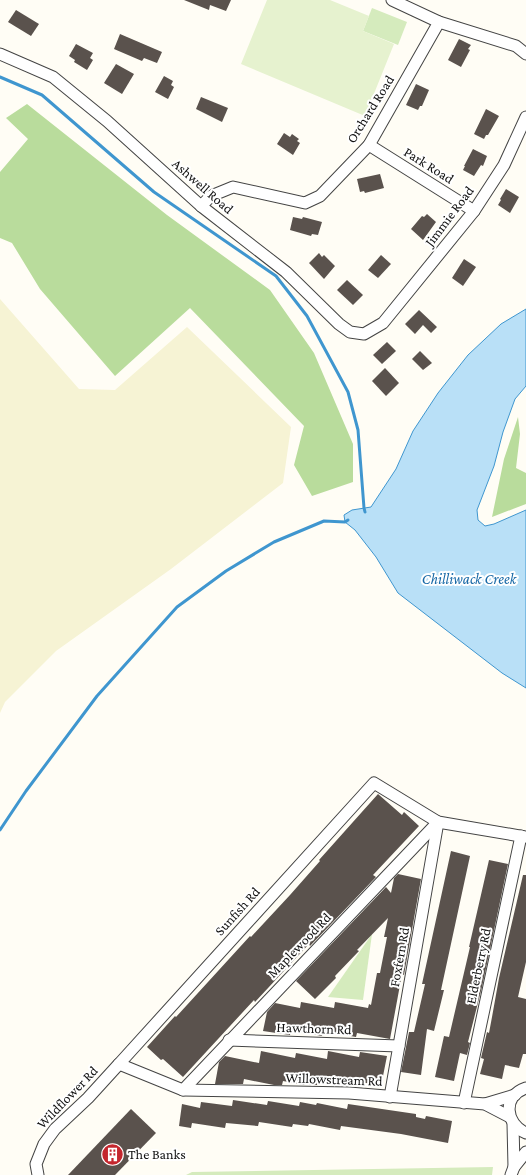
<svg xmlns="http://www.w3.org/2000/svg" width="526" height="1175" font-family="'Crimson Pro',serif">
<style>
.farmland{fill:#f6f3d4}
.green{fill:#d5ebbd}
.forest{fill:#b9dc9c}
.pitch{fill:#e6f2cf}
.water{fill:#b9e0f7;stroke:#3f96cf}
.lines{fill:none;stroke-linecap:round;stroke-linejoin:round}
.stream{stroke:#3f96cf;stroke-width:3}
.building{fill:#5a524d}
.street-casing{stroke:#444;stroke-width:13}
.street{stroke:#fff;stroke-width:11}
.labels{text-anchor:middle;stroke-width:4;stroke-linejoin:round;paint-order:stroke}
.street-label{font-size:14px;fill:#111;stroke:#fff}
.poi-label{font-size:14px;fill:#111;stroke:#fff;text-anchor:start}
.water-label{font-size:15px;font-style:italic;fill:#1768a6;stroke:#fff}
</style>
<rect width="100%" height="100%" fill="#fffdf5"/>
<path class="farmland" d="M 0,299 L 79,389 L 115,390 L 187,327 L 291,427 L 283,483 L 171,569 L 56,651 L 5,702 L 0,713 Z"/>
<g class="green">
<path d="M 372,8 L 407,22 L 398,45 L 363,31 Z"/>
<path d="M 372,934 L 363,1000 L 328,997 Z"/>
<path d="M 493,1167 L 492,1175 L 186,1175 L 192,1172 Z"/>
</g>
<g class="forest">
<path d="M 27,104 L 167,215 L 270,290 L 314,353 L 353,444 L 353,482 L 312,496 L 294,465 L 304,426 L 190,308 L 115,376 L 40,289 L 12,243 L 0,238 L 0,172 L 28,139 L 6,118 Z"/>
<path d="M 518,417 L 520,434 L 516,468 L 526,473 L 526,504 L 492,517 L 504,459 Z"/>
</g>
<path class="pitch" d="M 267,0 L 330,0 L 369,16 L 363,31 L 394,44 L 365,116 L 241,64 Z"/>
<path class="water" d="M 526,309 L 526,386 L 515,399 L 503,432 L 494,466 L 477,510 L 478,520 L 485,526 L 494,524 L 526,510 L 526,688 L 502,673 L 398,593 L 376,557 L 355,530 L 345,522 L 344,515 L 352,510 L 371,507 L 396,469 L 413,431 L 438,393 L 468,355 L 501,324 Z"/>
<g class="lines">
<g class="stream">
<path d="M 0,77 L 42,95 L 154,192 L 276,276 L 307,316 L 348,392 L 358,430 L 364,508 L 365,512"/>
<path d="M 0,830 L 26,791 L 97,696 L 177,607 L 226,571 L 274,542 L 324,521 L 345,522 L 348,520"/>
</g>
</g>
<g class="building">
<path d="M 184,0 L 231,0 L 226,11 L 210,5 L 209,10 Z"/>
<path d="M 16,10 L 39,24 L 31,36 L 8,22 Z"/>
<path d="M 120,34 L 162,52 L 157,63 L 144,58 L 142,61 L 114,49 Z"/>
<path d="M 459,39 L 471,45 L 468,49 L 470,50 L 461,67 L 448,60 Z"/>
<path d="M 76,44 L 93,53 L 90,58 L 93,60 L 87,70 L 74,62 L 75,60 L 69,56 Z"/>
<path d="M 116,64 L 134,74 L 122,94 L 104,83 Z"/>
<path d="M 164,76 L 173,81 L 171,85 L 174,87 L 168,99 L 155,92 Z"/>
<path d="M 416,84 L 429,90 L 422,106 L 420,106 L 418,110 L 406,105 Z"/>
<path d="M 201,97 L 228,108 L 222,122 L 196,109 Z"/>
<path d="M 486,109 L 499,116 L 488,135 L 486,135 L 484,139 L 474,134 Z"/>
<path d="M 284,133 L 290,137 L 292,134 L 299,139 L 297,141 L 300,143 L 293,155 L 277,144 Z"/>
<path d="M 473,149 L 487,156 L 483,166 L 481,165 L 474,176 L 463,170 L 465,166 L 464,166 Z"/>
<path d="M 380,174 L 384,188 L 365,193 L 364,191 L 360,192 L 357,179 Z"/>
<path d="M 506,189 L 519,197 L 510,213 L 498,205 L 501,200 L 500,199 Z"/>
<path d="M 427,214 L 436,222 L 423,240 L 411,229 L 422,216 L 424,217 Z"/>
<path d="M 293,217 L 302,219 L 303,217 L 322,222 L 318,235 L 312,234 L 311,236 L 290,230 Z"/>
<path d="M 319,253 L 322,257 L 324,255 L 335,266 L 324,279 L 309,263 Z"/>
<path d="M 381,255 L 391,264 L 378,278 L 368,270 Z"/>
<path d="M 464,259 L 476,267 L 463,286 L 452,278 Z"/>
<path d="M 347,280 L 363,295 L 353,305 L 337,290 Z"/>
<path d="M 419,310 L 437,327 L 431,333 L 423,325 L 415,334 L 405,324 Z"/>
<path d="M 387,342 L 396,351 L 382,364 L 373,355 Z"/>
<path d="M 420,351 L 432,363 L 423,370 L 412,359 Z"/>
<path d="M 385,368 L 399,383 L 386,396 L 372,381 Z"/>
<path d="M 378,794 L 402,815 L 404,812 L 419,826 L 373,875 L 376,877 L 310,946 L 309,944 L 255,1002 L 254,1000 L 183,1077 L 163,1059 L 161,1060 L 147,1047 L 175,1016 L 176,1017 L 250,936 L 251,937 L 290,895 L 320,861 L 319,860 Z"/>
<path d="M 451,851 L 470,856 L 441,990 L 444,990 L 434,1031 L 427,1029 L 421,1075 L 401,1072 L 409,1032 L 414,1032 L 425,984 L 422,984 Z"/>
<path d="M 489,860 L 508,864 L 482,987 L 468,1042 L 470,1043 L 467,1055 L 460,1053 L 454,1081 L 435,1077 L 444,1036 L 449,1037 L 470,947 L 469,947 Z"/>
<path d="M 398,874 L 421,879 L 404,975 L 402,974 L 390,1039 L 357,1033 L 356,1037 L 323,1031 L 322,1036 L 291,1030 L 290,1035 L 263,1031 L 267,1012 L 275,1003 L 300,1008 L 301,1002 L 334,1008 L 335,1002 L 368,1008 L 369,1004 L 371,1005 L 377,973 L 380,973 L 387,937 L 384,937 L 388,918 L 357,950 L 359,951 L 335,976 L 336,978 L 315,999 L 296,981 L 386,887 L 391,893 L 394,878 Z"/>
<path d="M 523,875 L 526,875 L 526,962 L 518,997 L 526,999 L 526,1054 L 523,1054 L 519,1068 L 505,1065 L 502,1079 L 480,1074 L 484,1059 L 481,1058 L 487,1032 L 489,1033 L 492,1017 L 499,978 Z"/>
<path d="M 261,1051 L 295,1058 L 296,1053 L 327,1059 L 328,1051 L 359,1057 L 360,1052 L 387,1056 L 381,1086 L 351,1080 L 350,1086 L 318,1080 L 317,1085 L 304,1085 L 283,1081 L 282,1085 L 274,1085 L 244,1079 L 243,1084 L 215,1084 L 219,1062 L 225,1056 L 259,1063 Z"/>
<path d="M 233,1100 L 267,1105 L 268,1101 L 299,1106 L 300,1102 L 316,1105 L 317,1103 L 347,1109 L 348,1104 L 416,1114 L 416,1117 L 425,1119 L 426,1116 L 452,1121 L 448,1143 L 401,1134 L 341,1126 L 340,1130 L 309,1124 L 308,1126 L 293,1124 L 292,1127 L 259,1122 L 258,1126 L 226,1123 L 225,1128 L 192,1123 L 191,1128 L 179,1126 L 182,1104 L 200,1108 L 201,1102 L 232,1106 Z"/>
<path d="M 131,1109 L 156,1133 L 115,1175 L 68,1175 Z"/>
</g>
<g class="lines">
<defs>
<g id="street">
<path d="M 392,0 L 439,22 L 516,46 L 526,54"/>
<path d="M 0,54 L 53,77 L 107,121 L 201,206 L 286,272 L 339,324 L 350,332 L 364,334 L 383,323 L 474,211 L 504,165 L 526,117"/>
<path d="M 369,145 L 474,211"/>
<path d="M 201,206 L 211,196 L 233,187 L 305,203 L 320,196 L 369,145 L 439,22"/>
<path d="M 229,1040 L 399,1046"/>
<path d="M 526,1088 C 502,1096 505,1124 526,1133"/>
<path d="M 183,1090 L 438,822"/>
<path d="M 390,1097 L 438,822"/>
<path d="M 464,1103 L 521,836"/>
<path d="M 485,1104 L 515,1095"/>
<path d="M 510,1117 L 485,1104 L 349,1093 L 183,1090 L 119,1064 L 374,783 L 438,822 L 526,837"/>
<path d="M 514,1167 L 526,1152"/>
<path d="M 38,1175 L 36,1164 L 44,1144 L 55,1129 L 88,1098 L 119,1064"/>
<path d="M 511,1175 L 514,1167 L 513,1124"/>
</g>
</defs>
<use href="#street" class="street-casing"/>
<use href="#street" class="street"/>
</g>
<defs>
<symbol id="building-disc" viewBox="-11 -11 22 22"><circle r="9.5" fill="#c4262e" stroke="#fff"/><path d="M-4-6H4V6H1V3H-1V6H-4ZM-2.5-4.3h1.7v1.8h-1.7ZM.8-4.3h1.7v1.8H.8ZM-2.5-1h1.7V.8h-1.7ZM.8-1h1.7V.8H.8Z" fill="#fff"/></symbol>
</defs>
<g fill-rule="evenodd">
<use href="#building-disc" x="100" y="1142" width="25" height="25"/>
</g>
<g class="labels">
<g class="street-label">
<text transform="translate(370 109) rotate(-58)" y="5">Orchard Road</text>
<text transform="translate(429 165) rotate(32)" y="5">Park Road</text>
<text transform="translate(203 186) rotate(41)" y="5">Ashwell Road</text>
<text transform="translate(449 216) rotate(-53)" y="5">Jimmie Road</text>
<text transform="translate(237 911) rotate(-48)" y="5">Sunfish Rd</text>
<text transform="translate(299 945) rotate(-46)" y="5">Maplewood Rd</text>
<text transform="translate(399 957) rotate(-80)" y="5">Foxfern Rd</text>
<text transform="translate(478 966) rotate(-78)" y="5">Elderberry Rd</text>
<text transform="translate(314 1028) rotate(2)" y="5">Hawthorn Rd</text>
<text transform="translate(334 1079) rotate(2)" y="5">Willowstream Rd</text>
<text transform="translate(67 1097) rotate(-46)" y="5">Wildflower Rd</text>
</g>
<g class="poi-label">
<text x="128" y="1159">The Banks</text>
</g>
<g class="water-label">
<text x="469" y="584">Chilliwack Creek</text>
</g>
</g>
</svg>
